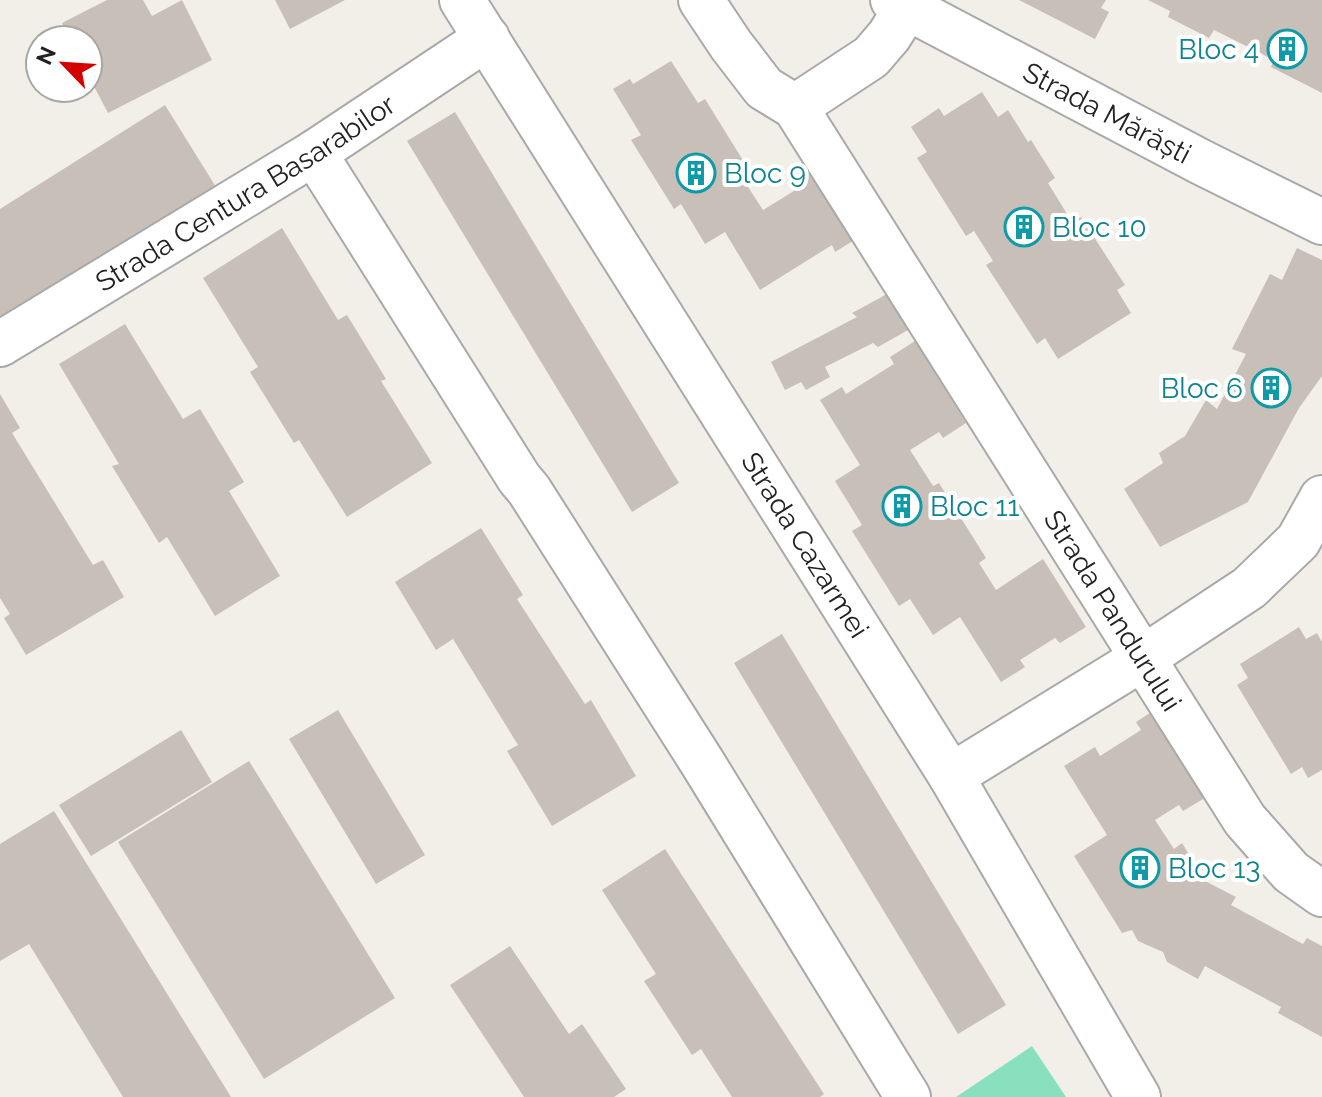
<svg xmlns="http://www.w3.org/2000/svg" width="1322" height="1097" font-family="Raleway,sans-serif">
<style>
.pitch{fill:#88e0be}
.building{fill:#c7bfb8}
.lines{fill:none;stroke-linecap:round;stroke-linejoin:round}
.minor-casing{stroke:#a9a9a9;stroke-width:48}
.minor{stroke:#fff;stroke-width:44}
.labels{text-anchor:middle;stroke-width:8;stroke-linejoin:round;paint-order:stroke}
.culture-label{font-size:28px;fill:#0d838f;stroke:#fff;text-anchor:start}
.street-label{font-size:28px;fill:#222;stroke:#fff}
</style>
<rect width="100%" height="100%" fill="#f2efe9"/>
<path class="pitch" d="M 1032,1046 L 1066,1097 L 956,1097 Z"/>
<g class="building">
<path d="M 107,0 L 143,0 L 152,16 L 182,0 L 212,60 L 108,113 L 88,75 L 88,40 L 71,40 L 62,23 Z"/>
<path d="M 275,0 L 345,0 L 290,29 Z"/>
<path d="M 1019,0 L 1106,0 L 1101,8 L 1109,12 L 1095,39 Z"/>
<path d="M 1148,0 L 1322,0 L 1322,93 L 1271,67 L 1274,60 L 1214,30 L 1209,38 L 1168,17 L 1170,11 Z"/>
<path d="M 671,61 L 698,103 L 705,99 L 744,162 L 735,167 L 763,210 L 794,191 L 788,180 L 811,166 L 856,239 L 835,252 L 832,245 L 760,290 L 725,232 L 705,244 L 681,204 L 674,209 L 631,140 L 641,135 L 613,89 L 630,79 L 633,84 Z"/>
<path d="M 982,92 L 998,117 L 1008,110 L 1028,142 L 1031,140 L 1055,178 L 1048,183 L 1072,222 L 1081,217 L 1125,285 L 1117,290 L 1131,313 L 1058,359 L 1045,338 L 1037,344 L 986,265 L 993,261 L 974,231 L 966,236 L 917,158 L 927,152 L 911,127 L 939,108 L 944,116 Z"/>
<path d="M 165,105 L 216,187 L 0,324 L 0,209 Z"/>
<path d="M 455,112 L 679,483 L 632,512 L 407,141 Z"/>
<path d="M 282,228 L 338,320 L 347,315 L 386,379 L 381,381 L 432,463 L 347,517 L 299,440 L 294,443 L 250,372 L 258,367 L 203,278 Z"/>
<path d="M 1297,248 L 1322,260 L 1322,376 L 1299,408 L 1248,502 L 1160,547 L 1124,489 L 1163,463 L 1159,453 L 1185,436 L 1206,400 L 1217,409 L 1246,354 L 1232,349 L 1270,274 L 1282,280 Z"/>
<path d="M 889,293 L 908,330 L 878,347 L 873,343 L 825,367 L 830,377 L 806,390 L 801,382 L 785,390 L 771,362 L 857,317 L 852,313 Z"/>
<path d="M 125,324 L 183,419 L 200,409 L 244,482 L 229,491 L 280,576 L 215,616 L 167,537 L 159,543 L 112,466 L 119,464 L 59,364 Z"/>
<path d="M 915,341 L 966,423 L 943,438 L 939,432 L 910,450 L 933,486 L 939,483 L 986,558 L 979,563 L 996,590 L 1043,559 L 1086,627 L 1060,643 L 1055,638 L 1020,660 L 1025,667 L 1001,682 L 960,617 L 933,635 L 910,599 L 899,606 L 852,531 L 862,525 L 835,481 L 860,465 L 820,400 L 842,387 L 846,394 L 894,364 L 890,357 Z"/>
<path d="M 0,394 L 20,428 L 12,433 L 93,565 L 103,560 L 124,597 L 26,655 L 4,618 L 10,614 L 0,598 Z"/>
<path d="M 481,528 L 523,595 L 517,599 L 585,704 L 591,700 L 636,776 L 552,826 L 507,751 L 518,745 L 453,639 L 436,650 L 395,582 Z"/>
<path d="M 1299,627 L 1306,639 L 1317,633 L 1322,642 L 1322,770 L 1308,778 L 1302,767 L 1291,774 L 1237,685 L 1248,678 L 1240,664 Z"/>
<path d="M 782,634 L 1006,1005 L 958,1034 L 734,663 Z"/>
<path d="M 1156,709 L 1210,795 L 1183,811 L 1179,805 L 1155,820 L 1174,849 L 1182,843 L 1205,881 L 1236,897 L 1231,905 L 1303,944 L 1307,938 L 1322,946 L 1322,1037 L 1278,1013 L 1281,1007 L 1205,966 L 1198,979 L 1167,962 L 1163,952 L 1138,941 L 1132,930 L 1122,933 L 1074,856 L 1107,835 L 1064,766 L 1095,747 L 1100,756 L 1141,730 L 1136,722 Z"/>
<path d="M 338,710 L 425,855 L 376,884 L 289,739 Z"/>
<path d="M 181,730 L 212,782 L 91,856 L 59,805 Z"/>
<path d="M 249,761 L 395,998 L 264,1079 L 118,842 Z"/>
<path d="M 54,811 L 231,1097 L 123,1097 L 29,944 L 0,961 L 0,844 Z"/>
<path d="M 665,849 L 824,1094 L 820,1097 L 732,1097 L 701,1049 L 692,1055 L 644,981 L 656,974 L 602,890 Z"/>
<path d="M 510,946 L 569,1034 L 582,1024 L 626,1089 L 614,1097 L 524,1097 L 450,985 Z"/>
</g>
<g class="lines">
<defs>
<g id="minor">
<path id="s1" d="M 462,0 L 951,776 L 1138,1097"/>
<path id="s2" d="M 701,0 L 731,45 L 764,88 L 795,107 L 1245,820 L 1291,872 L 1322,894"/>
<path id="s3" d="M 893,0 L 1201,162 L 1322,222"/>
<path d="M 795,107 L 871,57 L 889,36 L 912,0"/>
<path d="M 314,153 L 519,478 L 529,490 L 702,762 L 908,1097"/>
<path id="s4" d="M 0,344 L 314,153 L 487,38"/>
<path d="M 951,776 L 1143,658 L 1249,588 L 1298,541 L 1322,498"/>
</g>
</defs>
<use href="#minor" class="minor-casing"/>
<use href="#minor" class="minor"/>
</g>
<defs>
<symbol id="building-ring" viewBox="-11 -11 22 22"><circle r="9.5" fill="#fff" stroke="#0f9aa8" stroke-width="1.5"/><path d="M-4-6H4V6H1V3H-1V6H-4ZM-2.5-4.3h1.7v1.8h-1.7ZM.8-4.3h1.7v1.8H.8ZM-2.5-1h1.7V.8h-1.7ZM.8-1h1.7V.8H.8Z" fill="#0f9aa8"/></symbol>
</defs>
<g fill-rule="evenodd">
<use href="#building-ring" x="1265" y="27" width="44" height="44"/>
<use href="#building-ring" x="674" y="151" width="44" height="44"/>
<use href="#building-ring" x="1002" y="205" width="44" height="44"/>
<use href="#building-ring" x="1249" y="366" width="44" height="44"/>
<use href="#building-ring" x="880" y="484" width="44" height="44"/>
<use href="#building-ring" x="1118" y="846" width="44" height="44"/>
</g>
<g class="labels">
<g class="culture-label">
<text x="1259" y="59" text-anchor="end">Bloc 4</text>
<text x="724" y="183">Bloc 9</text>
<text x="1052" y="237">Bloc 10</text>
<text x="1243" y="398" text-anchor="end">Bloc 6</text>
<text x="930" y="516">Bloc 11</text>
<text x="1168" y="878">Bloc 13</text>
</g>
<g class="street-label">
<text dy="10" stroke="none"><textPath href="#s3" startOffset="242">Strada Mărăști</textPath></text>
<text dy="10" stroke="none"><textPath href="#s4" startOffset="288">Strada Centura Basarabilor</textPath></text>
<text dy="10" stroke="none"><textPath href="#s1" startOffset="644">Strada Cazarmei</textPath></text>
<text dy="10" stroke="none"><textPath href="#s2" startOffset="740">Strada Pandurului</textPath></text>
</g>
</g>
<g transform="translate(64 64) rotate(295)"><circle r="38" fill="#ffffff" stroke="#a7a7a7" stroke-width="2"/>
<path d="M0-6L14 30L0 20L-14 30Z" fill="#d40000"/>
<text y="-12" font-size="22" font-weight="bold" text-anchor="middle" fill="#222222">N</text>
</g>
</svg>
